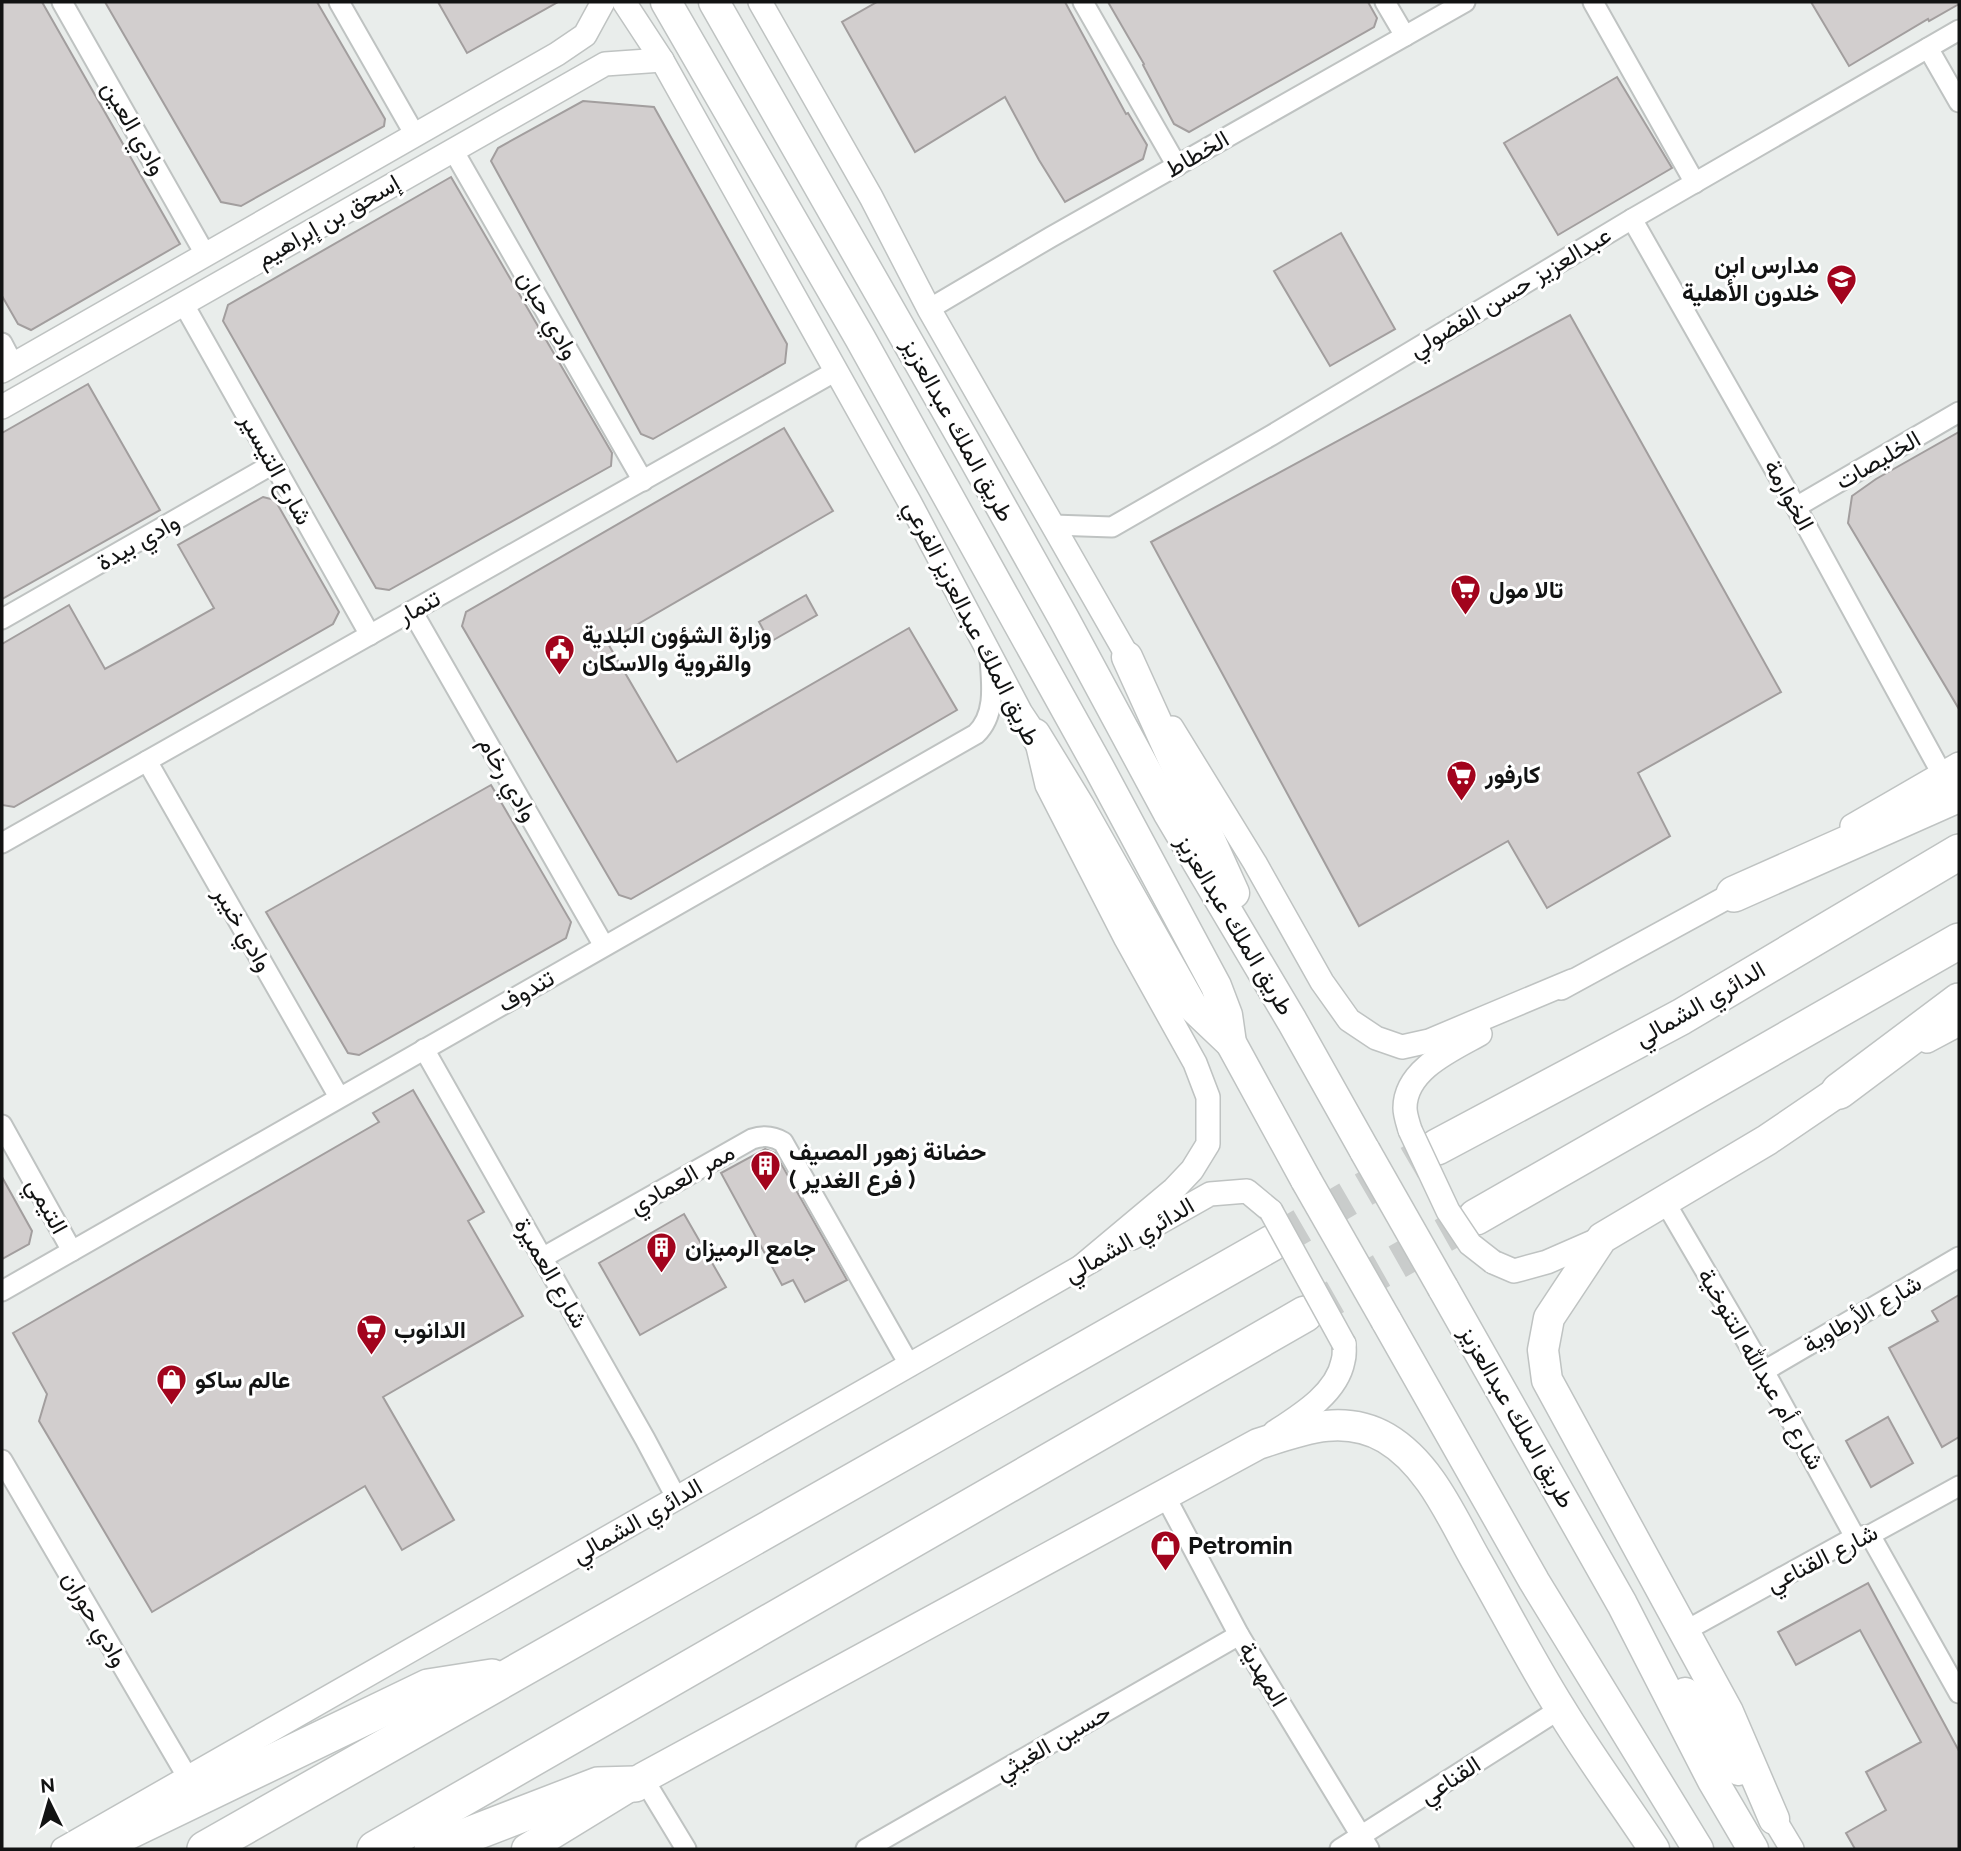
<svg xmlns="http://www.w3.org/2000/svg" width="1961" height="1851" font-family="Raleway,Vazirmatn,sans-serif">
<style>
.building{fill:#d2cece;stroke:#a29e9e;stroke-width:2}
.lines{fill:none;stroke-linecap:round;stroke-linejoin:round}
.motorway-tunnel{stroke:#c9cccb;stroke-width:35;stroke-dasharray:35 18;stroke-linecap:butt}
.minor-casing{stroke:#bfc3c2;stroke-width:23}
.tertiary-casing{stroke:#bfc3c2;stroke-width:26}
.primary-casing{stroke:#bfc3c2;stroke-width:33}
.motorway-casing{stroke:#bfc3c2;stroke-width:38}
.minor{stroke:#fff;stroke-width:19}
.tertiary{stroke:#fff;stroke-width:23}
.primary{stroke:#fff;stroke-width:30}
.motorway{stroke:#fff;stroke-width:35}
.tertiary-bridge-casing{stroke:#bfc3c2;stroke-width:26;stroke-linecap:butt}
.primary-bridge-casing{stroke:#bfc3c2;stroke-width:33;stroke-linecap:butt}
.tertiary-bridge{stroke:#fff;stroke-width:23}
.primary-bridge{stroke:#fff;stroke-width:30}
.labels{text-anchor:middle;stroke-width:6;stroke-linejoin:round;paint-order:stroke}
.street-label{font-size:24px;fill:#121313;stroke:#fff}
.poi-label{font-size:24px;font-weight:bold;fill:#121313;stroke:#fff;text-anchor:start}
</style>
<rect width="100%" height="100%" fill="#e9edeb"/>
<g class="building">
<path d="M 2,2 L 42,2 L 180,244 L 31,330 L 18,324 L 2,296 Z"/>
<path d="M 105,2 L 317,2 L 385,119 L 384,126 L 241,206 L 221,202 Z"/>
<path d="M 438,2 L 558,2 L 467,53 Z"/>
<path d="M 877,2 L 1065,2 L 1126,114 L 1128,113 L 1147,145 L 1143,159 L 1065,202 L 1039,160 L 1005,97 L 915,152 L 842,22 Z"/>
<path d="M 1108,2 L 1368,2 L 1377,18 L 1374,27 L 1189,132 L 1174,124 L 1143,65 L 1144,64 Z"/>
<path d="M 1811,2 L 1959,2 L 1959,4 L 1929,21 L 1928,19 L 1849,66 Z"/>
<path d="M 1617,77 L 1672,168 L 1558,235 L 1504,143 Z"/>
<path d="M 583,101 L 654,107 L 787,344 L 785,363 L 653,439 L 641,434 L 491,161 L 498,148 Z"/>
<path d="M 451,177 L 612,453 L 611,466 L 389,590 L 376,588 L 223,321 L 228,305 Z"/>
<path d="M 1341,233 L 1395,329 L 1330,366 L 1274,271 Z"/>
<path d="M 1570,315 L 1781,692 L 1638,773 L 1670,836 L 1547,908 L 1508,841 L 1359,926 L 1151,542 Z"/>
<path d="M 88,384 L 160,510 L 2,599 L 2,433 Z"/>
<path d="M 784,428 L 833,511 L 607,642 L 677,762 L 909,628 L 957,710 L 631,899 L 619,895 L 462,626 L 466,612 Z"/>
<path d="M 1959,432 L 1959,709 L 1848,523 L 1852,496 L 1876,479 Z"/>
<path d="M 263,497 L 275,500 L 339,612 L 333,624 L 14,807 L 2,805 L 2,644 L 69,605 L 105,669 L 138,651 L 214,608 L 178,545 Z"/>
<path d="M 806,595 L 817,615 L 770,642 L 759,622 Z"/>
<path d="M 491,785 L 571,922 L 566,938 L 359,1055 L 348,1053 L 266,912 Z"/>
<path d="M 413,1090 L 484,1212 L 468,1221 L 523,1316 L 383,1397 L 454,1520 L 402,1550 L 365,1486 L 152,1612 L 39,1421 L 47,1394 L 13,1333 L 379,1122 L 373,1113 Z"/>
<path d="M 765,1149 L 775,1153 L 847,1280 L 805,1302 L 793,1280 L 782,1285 L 721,1173 Z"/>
<path d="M 2,1177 L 32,1231 L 29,1244 L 2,1259 Z"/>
<path d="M 684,1214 L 726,1287 L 640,1335 L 599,1263 Z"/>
<path d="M 1959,1295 L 1959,1437 L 1942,1447 L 1889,1348 L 1938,1321 L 1932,1311 Z"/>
<path d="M 1888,1417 L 1913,1463 L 1871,1487 L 1846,1441 Z"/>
<path d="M 1868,1583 L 1959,1751 L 1959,1849 L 1855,1849 L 1846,1833 L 1886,1810 L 1866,1772 L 1921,1742 L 1860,1630 L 1796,1665 L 1778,1632 Z"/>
</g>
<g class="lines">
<g class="motorway-tunnel">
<path d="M 1272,1243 L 1437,1147"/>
<path d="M 1305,1314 L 1476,1217"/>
</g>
<defs>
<g id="minor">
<path d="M 62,2 L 205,254"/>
<path d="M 339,2 L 415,135"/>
<path d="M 1083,2 L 1177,166"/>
<path d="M 1385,2 L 1405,36"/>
<path d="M 1593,2 L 1695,183"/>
<path d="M 1928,48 L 1959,102"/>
<path d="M 453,150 L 643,481"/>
<path d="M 1632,219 L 1796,507 L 1942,774"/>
<path d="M 183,303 L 370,635"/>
<path d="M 929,309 L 1051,237 L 1465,2"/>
<path d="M 2,343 L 13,364"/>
<path d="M 1796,507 L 1959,412"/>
<path d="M 1053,525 L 1112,527 L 1272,435 L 1632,219 L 1959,30"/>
<path d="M 412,611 L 604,946"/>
<path d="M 2,619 L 273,464"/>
<path d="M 147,761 L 339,1097"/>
<path d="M 2,843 L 836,371"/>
<path d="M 424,1049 L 645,1439 L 677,1499"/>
<path d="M 2,1125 L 72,1251"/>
<path d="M 1665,1202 L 1764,1371 L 1855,1537"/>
<path d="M 542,1258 L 752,1139 C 764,1135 773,1136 783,1142 L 910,1366"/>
<path d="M 2,1291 L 976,734 C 996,715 992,685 990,659"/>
<path d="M 1764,1371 L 1959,1257"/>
<path d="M 2,1460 L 188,1778"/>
<path d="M 1164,1494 L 1239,1635 L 1369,1849"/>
<path d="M 1870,1535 L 1959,1693"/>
<path d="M 1685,1631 L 1855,1537 L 1870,1535 L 1959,1486"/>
<path d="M 643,1778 L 686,1849"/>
<path d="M 866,1849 L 1239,1635"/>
<path d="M 1340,1849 L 1560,1709"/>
</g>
<g id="tertiary">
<path d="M 624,2 L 662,60 L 909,501 L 1021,713 L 1035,734 L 1047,785 L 1126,939 L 1195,1063 L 1208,1097 L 1208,1144 L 1192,1170 L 1174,1189 L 1082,1266"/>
<path d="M 760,2 L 871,197 L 929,309 L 1135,669"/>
<path d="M 2,371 L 557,54 L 585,35 L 603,2"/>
<path d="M 2,407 L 605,64 L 662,60"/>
<path d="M 1172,728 L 1255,863 L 1322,982 L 1349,1020 L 1376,1038 L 1402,1047 L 1429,1041 L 1572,981"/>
<path d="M 1852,826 L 1959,764"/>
<path d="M 1561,988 L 1746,887"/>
<path d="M 1927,1041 L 1959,1024"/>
<path d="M 1410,1130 C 1408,1123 1405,1115 1405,1108 C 1405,1070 1451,1050 1480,1034"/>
<path d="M 1132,1238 L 1210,1194 L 1247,1191 L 1271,1211"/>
<path d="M 1493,1262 L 1514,1271 L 1547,1262 L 1602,1238"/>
<path d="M 1275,1432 C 1301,1415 1337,1393 1343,1361 C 1345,1355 1344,1349 1344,1344"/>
<path d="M 1774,1819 L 1792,1849"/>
<path d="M 63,1849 L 1093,1260"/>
</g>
<g id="primary">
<path d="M 666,2 L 860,338 L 1099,768 L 1216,986 L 1227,1015 L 1231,1043 L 1306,1180"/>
<path d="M 714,2 L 966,444 L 1064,619 L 1168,812 L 1292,1021 L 1365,1151"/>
<path d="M 1127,657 L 1234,893"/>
<path d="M 1035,734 L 1079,806 L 1192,1006 L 1231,1043"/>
<path d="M 1443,1288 L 1622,1604 L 1713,1781 L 1753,1849"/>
<path d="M 1386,1320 L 1534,1581 L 1698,1849"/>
<path d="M 1685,1693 L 1739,1770"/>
<path d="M 1774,1819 L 1728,1712 L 1547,1380 L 1543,1350 L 1549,1318 L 1602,1238 L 1767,1140 L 1839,1091"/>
<path d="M 527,1849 L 643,1778 L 1258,1444 C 1301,1430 1343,1413 1386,1438 C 1430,1464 1452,1518 1476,1560 C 1504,1609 1530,1660 1560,1708 C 1589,1756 1623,1802 1654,1849"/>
</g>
<g id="motorway">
<path d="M 1734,894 L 1959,794"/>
<path d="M 1839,1091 L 1959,1001"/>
<path d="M 1437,1147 L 1681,1017 L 1959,852"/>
<path d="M 1476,1217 L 1959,941"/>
<path d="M 92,1849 L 428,1687 L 492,1677"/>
<path d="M 205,1849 L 1272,1243"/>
<path d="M 375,1849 L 1305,1314"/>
<path d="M 432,1849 L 598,1785 L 635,1784"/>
</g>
</defs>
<use href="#minor" class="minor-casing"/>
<use href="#tertiary" class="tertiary-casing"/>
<use href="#primary" class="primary-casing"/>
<use href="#motorway" class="motorway-casing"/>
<use href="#minor" class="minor"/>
<use href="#tertiary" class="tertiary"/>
<use href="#primary" class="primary"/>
<use href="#motorway" class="motorway"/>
<defs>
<g id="tertiary-bridge">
<path d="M 1410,1130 L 1448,1211 L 1470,1244 L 1493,1262"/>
<path d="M 1271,1211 L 1344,1344"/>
</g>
<g id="primary-bridge">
<path d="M 1365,1151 L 1443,1288"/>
<path d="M 1306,1180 L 1386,1320"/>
</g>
</defs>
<use href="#tertiary-bridge" class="tertiary-bridge-casing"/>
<use href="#primary-bridge" class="primary-bridge-casing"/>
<use href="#tertiary-bridge" class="tertiary-bridge"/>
<use href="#primary-bridge" class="primary-bridge"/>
</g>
<defs>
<symbol id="school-pin" viewBox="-11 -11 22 30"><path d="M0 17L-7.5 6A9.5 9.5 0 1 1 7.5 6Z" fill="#a2041d" stroke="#fff"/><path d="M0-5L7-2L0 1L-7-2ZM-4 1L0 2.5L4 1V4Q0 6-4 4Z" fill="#fff"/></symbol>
<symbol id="supermarket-pin" viewBox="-11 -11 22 30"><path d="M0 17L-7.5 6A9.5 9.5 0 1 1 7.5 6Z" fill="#a2041d" stroke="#fff"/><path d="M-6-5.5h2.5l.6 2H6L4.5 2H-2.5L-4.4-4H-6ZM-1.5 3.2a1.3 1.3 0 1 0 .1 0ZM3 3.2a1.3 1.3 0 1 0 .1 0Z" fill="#fff"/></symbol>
<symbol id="civic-pin" viewBox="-11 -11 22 30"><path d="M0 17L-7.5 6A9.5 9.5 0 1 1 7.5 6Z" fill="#a2041d" stroke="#fff"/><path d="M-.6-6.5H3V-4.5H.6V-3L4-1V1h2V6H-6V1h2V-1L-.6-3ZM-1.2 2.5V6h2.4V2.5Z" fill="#fff"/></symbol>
<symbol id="building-pin" viewBox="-11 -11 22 30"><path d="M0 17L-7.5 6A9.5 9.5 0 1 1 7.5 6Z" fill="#a2041d" stroke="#fff"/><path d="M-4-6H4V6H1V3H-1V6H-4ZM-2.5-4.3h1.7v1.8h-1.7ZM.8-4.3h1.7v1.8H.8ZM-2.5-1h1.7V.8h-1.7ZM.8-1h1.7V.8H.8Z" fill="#fff"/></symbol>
<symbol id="shop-pin" viewBox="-11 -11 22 30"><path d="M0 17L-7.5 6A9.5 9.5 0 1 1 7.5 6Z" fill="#a2041d" stroke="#fff"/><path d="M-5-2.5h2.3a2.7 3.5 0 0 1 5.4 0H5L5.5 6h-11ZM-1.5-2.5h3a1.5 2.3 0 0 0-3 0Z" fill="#fff"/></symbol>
</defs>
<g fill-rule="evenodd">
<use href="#school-pin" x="1824" y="262" width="35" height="47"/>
<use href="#supermarket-pin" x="1448" y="572" width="35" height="47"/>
<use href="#civic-pin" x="542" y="632" width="35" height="47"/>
<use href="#supermarket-pin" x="1444" y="758" width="35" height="47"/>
<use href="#building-pin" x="748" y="1148" width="35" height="47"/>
<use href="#building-pin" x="644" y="1230" width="35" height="47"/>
<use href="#supermarket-pin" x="354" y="1312" width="35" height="47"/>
<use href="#shop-pin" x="154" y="1362" width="35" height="47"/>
<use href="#shop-pin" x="1148" y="1528" width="35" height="47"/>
</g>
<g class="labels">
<g class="street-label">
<text transform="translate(134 128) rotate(60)" y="8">وادي العين</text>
<text transform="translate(1197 154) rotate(-30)" y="8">الخطاط</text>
<text transform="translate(328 221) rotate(-30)" y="8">إسحق بن إبراهيم</text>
<text transform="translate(1510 292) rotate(-31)" y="8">عبدالعزيز حسن الفضولي</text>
<text transform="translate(548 315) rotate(60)" y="8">وادي حبان</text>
<text transform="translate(958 430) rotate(61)" y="8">طريق الملك عبدالعزيز</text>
<text transform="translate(1878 460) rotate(-30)" y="8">الخليصات</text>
<text transform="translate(276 469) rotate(61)" y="8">شارع التيسير</text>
<text transform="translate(1789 495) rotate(61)" y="8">الخوارمة</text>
<text transform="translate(138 542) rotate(-30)" y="8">وادي بيدة</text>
<text transform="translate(419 607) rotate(-29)" y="8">تنمار</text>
<text transform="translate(972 623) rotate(63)" y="8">طريق الملك عبدالعزيز الفرعي</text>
<text transform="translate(508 779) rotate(60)" y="8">وادي رخام</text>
<text transform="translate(1235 925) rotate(59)" y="8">طريق الملك عبدالعزيز</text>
<text transform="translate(243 929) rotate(60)" y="8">وادي خيبر</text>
<text transform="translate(526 991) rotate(-30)" y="8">تندوف</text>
<text transform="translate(1700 1004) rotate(-30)" y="8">الدائري الشمالي</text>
<text transform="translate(682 1179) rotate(-30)" y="8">ممر العمادي</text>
<text transform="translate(47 1206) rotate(61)" y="8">التيمي</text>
<text transform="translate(1129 1240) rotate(-30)" y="8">الدائري الشمالي</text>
<text transform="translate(551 1273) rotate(60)" y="8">شارع العميرة</text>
<text transform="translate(1862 1314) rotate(-30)" y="8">شارع الأرطاوية</text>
<text transform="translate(1761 1369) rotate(60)" y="8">شارع أم عبدالله التنوخية</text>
<text transform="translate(1517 1417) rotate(60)" y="8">طريق الملك عبدالعزيز</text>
<text transform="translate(637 1521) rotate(-30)" y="8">الدائري الشمالي</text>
<text transform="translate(1822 1558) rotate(-27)" y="8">شارع القناعي</text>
<text transform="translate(95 1619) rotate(60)" y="8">وادي حوران</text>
<text transform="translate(1263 1674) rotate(59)" y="8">المهدية</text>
<text transform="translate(1053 1742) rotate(-30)" y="8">حسين الغيثي</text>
<text transform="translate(1450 1780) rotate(-33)" y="8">القناعي</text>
</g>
<g class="poi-label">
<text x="1819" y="273" text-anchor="end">مدارس ابن<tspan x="1819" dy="28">خلدون الأهلية</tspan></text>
<text x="1489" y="598">تالا مول</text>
<text x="582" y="643">وزارة الشؤون البلدية<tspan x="582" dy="28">والقروية والاسكان</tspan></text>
<text x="1485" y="783">كارفور</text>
<text x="789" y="1160">حضانة زهور المصيف<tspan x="789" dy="28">( فرع الغدير )</tspan></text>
<text x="685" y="1256">جامع الرميزان</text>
<text x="394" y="1338">الدانوب</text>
<text x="195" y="1388">عالم ساكو</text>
<text x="1188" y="1554">Petromin</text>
</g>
</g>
<rect width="1961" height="1851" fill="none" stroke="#121313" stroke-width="7"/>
<g transform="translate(49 1802) rotate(355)" stroke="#ffffff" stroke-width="5" paint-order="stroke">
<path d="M0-5L12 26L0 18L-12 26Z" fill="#121313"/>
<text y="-10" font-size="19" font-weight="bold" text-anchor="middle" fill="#121313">N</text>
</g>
</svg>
